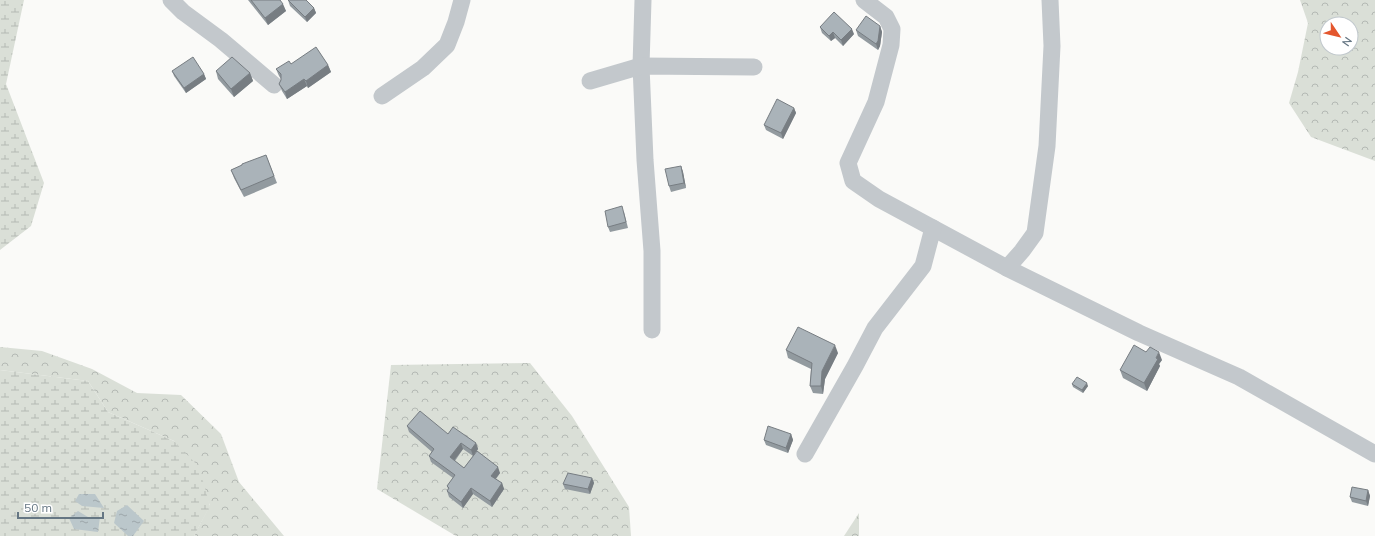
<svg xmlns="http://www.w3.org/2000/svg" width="1375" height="536" font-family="Mulish,sans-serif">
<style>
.forest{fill:url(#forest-crowns);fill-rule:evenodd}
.wetland{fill:url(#wetland-marsh)}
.water{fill:url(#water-ripples)}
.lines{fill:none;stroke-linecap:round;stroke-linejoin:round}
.minor{stroke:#c3c8cc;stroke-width:17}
.wall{fill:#929a9f;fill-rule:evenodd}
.shaded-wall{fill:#777d82}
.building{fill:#aab3b9;stroke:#777d82}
</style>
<defs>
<pattern id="forest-crowns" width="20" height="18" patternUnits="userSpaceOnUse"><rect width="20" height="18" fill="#dadfd7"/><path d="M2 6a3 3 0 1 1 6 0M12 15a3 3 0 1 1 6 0" fill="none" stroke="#b4b9b4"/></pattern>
<pattern id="wetland-marsh" width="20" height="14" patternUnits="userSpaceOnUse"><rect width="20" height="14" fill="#dadfd7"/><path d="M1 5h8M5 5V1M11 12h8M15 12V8" fill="none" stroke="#b4b9b4"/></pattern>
<pattern id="water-ripples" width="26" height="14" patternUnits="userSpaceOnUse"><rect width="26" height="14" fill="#bbc7cb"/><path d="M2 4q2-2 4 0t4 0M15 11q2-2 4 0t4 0" fill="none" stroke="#9ca6aa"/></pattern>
</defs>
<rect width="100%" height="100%" fill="#fafaf8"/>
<g class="forest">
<path d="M 1300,0 L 1375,0 L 1375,161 L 1311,137 L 1289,103 L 1298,72 L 1308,23 ZM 1327,24 L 1351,24 L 1351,48 L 1327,48 Z"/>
<path d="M 0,347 L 42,351 L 92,369 L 137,393 L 181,395 L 221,434 L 239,482 L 284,536 L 194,536 L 210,505 L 174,441 L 108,412 L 88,381 L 0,370 Z"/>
<path d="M 530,363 L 572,416 L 629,507 L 631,536 L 456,536 L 377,489 L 391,365 Z"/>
<path d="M 859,513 L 859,536 L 844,536 Z"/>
</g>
<g class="wetland">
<path d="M 0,0 L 24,0 L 6,84 L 44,183 L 31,226 L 0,250 Z"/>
<path d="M 0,370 L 88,381 L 108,412 L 174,441 L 199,467 L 210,506 L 194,536 L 0,536 Z"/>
</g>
<g class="water">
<path d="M 79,494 L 95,494 L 104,508 L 82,506 L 75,501 Z"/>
<path d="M 127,505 L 144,521 L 133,536 L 128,536 L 114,523 L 117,511 Z"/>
<path d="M 78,511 L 88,517 L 100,517 L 98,532 L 74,529 L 69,518 Z"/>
</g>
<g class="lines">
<g class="minor">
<path d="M 171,0 L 183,12 L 221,40 L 274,85"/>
<path d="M 643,0 L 641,66 L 645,160 L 652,251 L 652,330"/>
<path d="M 864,0 L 886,17 L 892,29 L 891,45 L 876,102 L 848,163 L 853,181 L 879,199 L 1007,268"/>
<path d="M 1050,0 L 1052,46 L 1047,146 L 1035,233 L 1022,251 L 1007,268 L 1139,333 L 1239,377 L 1375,454"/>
<path d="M 590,81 L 641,66 L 754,67"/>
<path d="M 382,96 L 423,68 L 447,45 L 456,22 L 462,0"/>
<path d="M 805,454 L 855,366 L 875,328 L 923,266 L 933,228"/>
</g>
</g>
<g class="wall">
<path d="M 248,0 L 280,0 L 286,11 L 268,25 Z"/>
<path d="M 288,0 L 314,8 L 316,13 L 307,22 L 290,6 Z"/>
<path d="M 880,26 L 882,32 L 880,46 L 878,50 L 858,36 L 856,30 Z"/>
<path d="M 820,27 L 854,34 L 843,46 L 835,38 L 831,41 L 822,33 Z"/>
<path d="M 291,64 L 328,65 L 331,72 L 308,88 L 307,86 L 287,99 L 282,91 L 279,84 L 281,79 L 279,76 L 276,69 Z"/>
<path d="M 172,71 L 204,74 L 206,79 L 186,93 L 174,76 Z"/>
<path d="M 216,71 L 250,73 L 253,81 L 234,97 L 218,79 Z"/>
<path d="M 794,108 L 796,113 L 783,139 L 766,130 L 764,125 Z"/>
<path d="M 266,155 L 277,183 L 244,197 L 234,178 L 231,170 Z"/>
<path d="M 681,166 L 683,172 L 686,188 L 671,192 L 669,186 Z"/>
<path d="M 624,212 L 628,228 L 610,232 L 608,227 Z"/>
<path d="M 786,350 L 838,353 L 825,379 L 823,394 L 813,393 L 810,386 L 811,369 L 788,358 Z"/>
<path d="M 1162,360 L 1159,364 L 1160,366 L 1147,391 L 1123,378 L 1120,370 Z"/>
<path d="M 1072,384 L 1088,386 L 1083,393 L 1073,387 Z"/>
<path d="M 407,426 L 448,434 L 476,443 L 478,449 L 475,453 L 500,473 L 496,479 L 502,483 L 504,489 L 492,507 L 473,494 L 463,508 L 449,497 L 447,491 L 448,489 L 447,486 L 453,478 L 431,462 L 429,456 L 432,452 L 409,432 ZM 463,449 L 473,456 L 464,468 L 455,461 Z"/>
<path d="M 791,434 L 793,440 L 788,453 L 766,445 L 764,440 Z"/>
<path d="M 592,478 L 594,483 L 590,494 L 565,489 L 563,484 Z"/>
<path d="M 1368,490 L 1370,496 L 1368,506 L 1352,502 L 1350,497 Z"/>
</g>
<g class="shaded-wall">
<path d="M 283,4 L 286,11 L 268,25 L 265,18 Z"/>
<path d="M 314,8 L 316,13 L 307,22 L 305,17 Z"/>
<path d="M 880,26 L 882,32 L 880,46 L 878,50 L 876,44 Z"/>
<path d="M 852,29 L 854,34 L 843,46 L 841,40 Z"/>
<path d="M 833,32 L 835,38 L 831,41 L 829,36 Z"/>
<path d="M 328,65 L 331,72 L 308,88 L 306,81 Z"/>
<path d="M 250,73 L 253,81 L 234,97 L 231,89 Z"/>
<path d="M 204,74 L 206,79 L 186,93 L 184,88 Z"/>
<path d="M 304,79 L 307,86 L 287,99 L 285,92 Z"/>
<path d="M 794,108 L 796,113 L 783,139 L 781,133 Z"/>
<path d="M 681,166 L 683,172 L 686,188 L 684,183 Z"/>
<path d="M 835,345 L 838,353 L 825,379 L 823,394 L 821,386 L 822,371 Z"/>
<path d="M 1159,352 L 1162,360 L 1159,364 L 1160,366 L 1147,391 L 1144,383 L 1156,358 Z"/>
<path d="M 1087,383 L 1088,386 L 1083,393 L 1082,390 Z"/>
<path d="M 791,434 L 793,440 L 788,453 L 786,448 Z"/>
<path d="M 461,443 L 463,449 L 452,463 L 450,457 Z"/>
<path d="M 476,443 L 478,449 L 473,456 L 471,450 Z"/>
<path d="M 498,467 L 500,473 L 493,482 L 491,476 Z"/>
<path d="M 592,478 L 594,483 L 590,494 L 588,489 Z"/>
<path d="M 502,483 L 504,489 L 492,507 L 490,501 Z"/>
<path d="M 471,488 L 473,494 L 463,508 L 461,502 Z"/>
<path d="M 1368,490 L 1370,496 L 1368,506 L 1366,501 Z"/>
</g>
<g class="building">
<path d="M 251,0 L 280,0 L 283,4 L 265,18 Z"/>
<path d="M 288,0 L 306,0 L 314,8 L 305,17 Z"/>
<path d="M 834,12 L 852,29 L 841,40 L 833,32 L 829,36 L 820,27 Z"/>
<path d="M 866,16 L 880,26 L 878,41 L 876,44 L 856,30 Z"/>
<path d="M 316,47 L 328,65 L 306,81 L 304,79 L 285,92 L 279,84 L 281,80 L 281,74 L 276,69 L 289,61 L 291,64 Z"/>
<path d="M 193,57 L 204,74 L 184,88 L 172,71 Z"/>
<path d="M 232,57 L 250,73 L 231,89 L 216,71 Z"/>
<path d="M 777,99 L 794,108 L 781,133 L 764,125 Z"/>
<path d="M 266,155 L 274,176 L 241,190 L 231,170 L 242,165 L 242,164 Z"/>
<path d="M 681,166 L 684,183 L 669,186 L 665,169 Z"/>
<path d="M 622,206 L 626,222 L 608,227 L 605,211 Z"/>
<path d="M 798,327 L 835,345 L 822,371 L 821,386 L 810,386 L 812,363 L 786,350 Z"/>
<path d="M 1134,345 L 1146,352 L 1150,347 L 1159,352 L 1156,358 L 1158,359 L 1144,383 L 1120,370 Z"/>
<path d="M 1077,377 L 1087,383 L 1082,390 L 1072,384 Z"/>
<path d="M 420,411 L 448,434 L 453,427 L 476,443 L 471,450 L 461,443 L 450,457 L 464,468 L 477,451 L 498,467 L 491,476 L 502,483 L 490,501 L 471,488 L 461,502 L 447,491 L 449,488 L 447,486 L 455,475 L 429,456 L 434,449 L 407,426 Z"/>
<path d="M 768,426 L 791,434 L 786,448 L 764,440 Z"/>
<path d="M 568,473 L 592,478 L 588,489 L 563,484 Z"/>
<path d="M 1352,487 L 1368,490 L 1366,501 L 1350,497 Z"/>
</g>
<g transform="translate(1339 36) rotate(125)"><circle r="19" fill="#ffffff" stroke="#c1c8cd"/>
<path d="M0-3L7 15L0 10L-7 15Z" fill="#e4572e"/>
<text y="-6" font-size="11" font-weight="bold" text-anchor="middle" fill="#657683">N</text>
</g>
<path d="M18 512v6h85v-6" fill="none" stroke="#657683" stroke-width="2"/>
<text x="24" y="512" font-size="12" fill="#657683" stroke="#ffffff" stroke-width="3" paint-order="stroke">50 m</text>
</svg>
